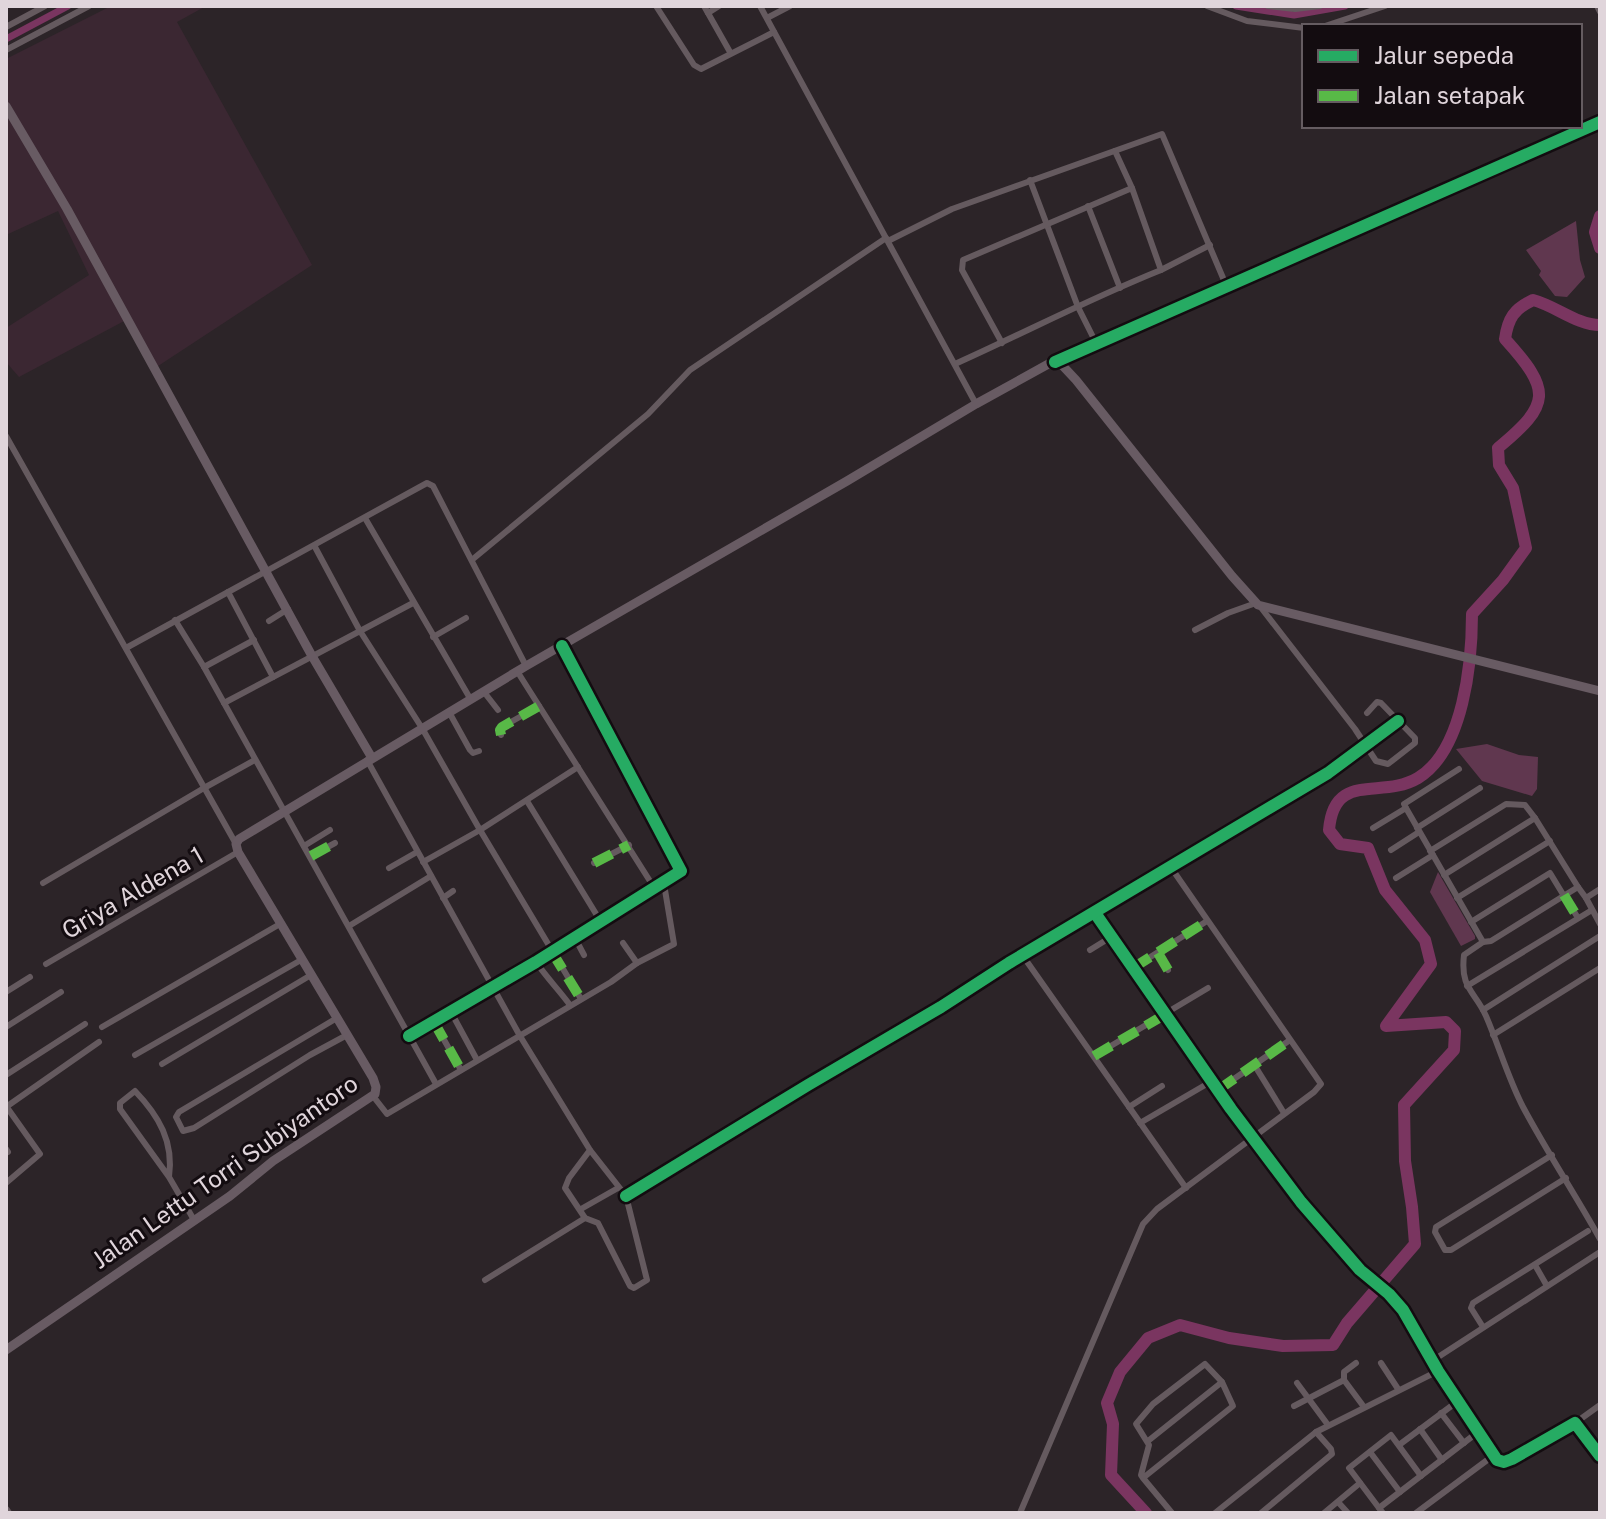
<svg xmlns="http://www.w3.org/2000/svg" width="1606" height="1519" font-family="'Public Sans',sans-serif">
<style>
.built{fill:#3b2732}
.green{fill:#60374f}
.lines{fill:none;stroke-linecap:round;stroke-linejoin:round}
.canal{stroke:#7a3560;stroke-width:7}
.river{stroke:#7a3560;stroke-width:12}
.minor{stroke:#655a5f;stroke-width:6}
.tertiary{stroke:#655a5f;stroke-width:8}
.secondary{stroke:#685b63;stroke-width:9}
.quiet{stroke:#58b947;stroke-width:10;stroke-dasharray:20 10;stroke-linecap:butt}
.cycleway-casing{stroke:#130c10;stroke-width:17}
.cycleway{stroke:#26ab63;stroke-width:12}
.labels{text-anchor:middle;stroke-width:6;stroke-linejoin:round;paint-order:stroke}
.street-label{font-size:24px;fill:#e0d5db;stroke:#130c10}
</style>
<rect width="100%" height="100%" fill="#2c2428"/>
<path class="built" d="M 111,6 L 206,6 L 177,22 L 312,265 L 152,370 L 126,320 L 19,377 L 6,362 L 6,328 L 89,275 L 58,211 L 6,235 L 6,59 Z"/>
<g class="green">
<path d="M 1576,221 L 1580,260 L 1585,277 L 1567,297 L 1555,296 L 1539,275 L 1541,271 L 1526,250 Z"/>
<path d="M 1487,744 L 1519,755 L 1538,757 L 1537,789 L 1532,796 L 1482,781 L 1456,749 Z"/>
<path d="M 1438,872 L 1475,936 L 1475,939 L 1461,946 L 1430,892 Z"/>
</g>
<g class="lines">
<g class="canal">
<path d="M 1236,6 L 1294,15 L 1345,6"/>
<path d="M 6,39 L 68,6"/>
</g>
<g class="river">
<path d="M 1600,216 L 1595,232 L 1600,248"/>
<path d="M 1146,1513 L 1111,1475 L 1113,1424 L 1107,1403 L 1120,1372 L 1148,1338 L 1180,1325 L 1229,1338 L 1283,1346 L 1333,1345 L 1347,1323 L 1415,1244 L 1412,1207 L 1405,1161 L 1404,1105 L 1454,1050 L 1455,1031 L 1446,1022 L 1386,1026 L 1431,964 L 1425,940 L 1385,890 L 1368,848 L 1340,844 L 1329,830 C 1334,770 1381,800 1418,778 C 1464,750 1472,661 1472,614 L 1503,580 L 1526,548 L 1513,488 L 1499,465 L 1498,448 C 1551,404 1552,391 1505,339 C 1508,318 1514,309 1533,300 C 1556,306 1577,325 1600,325"/>
</g>
<g class="minor">
<path d="M 656,6 L 694,65 L 701,69 L 774,32"/>
<path d="M 704,6 L 730,52"/>
<path d="M 760,6 L 976,404"/>
<path d="M 1207,6 L 1247,21 L 1304,28"/>
<path d="M 1268,6 L 1295,9 L 1320,6"/>
<path d="M 1597,6 L 1600,12"/>
<path d="M 708,13 L 719,6"/>
<path d="M 767,18 L 790,6"/>
<path d="M 1325,26 L 1385,6"/>
<path d="M 6,27 L 45,6"/>
<path d="M 6,50 L 89,6"/>
<path d="M 1115,151 L 1132,188"/>
<path d="M 1030,180 L 1078,307 L 1096,343"/>
<path d="M 1088,206 L 1120,288"/>
<path d="M 888,241 L 952,209 L 1162,134 L 1226,285"/>
<path d="M 1161,270 L 1210,245"/>
<path d="M 1055,362 L 1600,122"/>
<path d="M 955,364 C 1024,333 1091,298 1161,270 L 1132,188 L 963,260 L 962,270 L 1002,343"/>
<path d="M 6,436 L 236,844"/>
<path d="M 365,518 L 471,700"/>
<path d="M 315,547 L 360,631 L 422,728 L 480,830 L 581,999"/>
<path d="M 473,559 L 648,414 L 690,370 L 886,238"/>
<path d="M 228,592 L 273,677"/>
<path d="M 1259,605 L 1355,729 L 1376,761 L 1388,764 L 1415,743 L 1415,738 L 1381,703 L 1377,702 L 1367,713"/>
<path d="M 175,620 L 204,667 L 436,1084"/>
<path d="M 269,621 L 288,609"/>
<path d="M 1195,630 L 1228,613 L 1256,603"/>
<path d="M 433,637 L 466,618"/>
<path d="M 126,648 L 427,483 L 433,486 L 526,666"/>
<path d="M 204,667 L 254,640"/>
<path d="M 517,671 L 655,889"/>
<path d="M 484,692 L 498,710"/>
<path d="M 224,703 L 413,603"/>
<path d="M 449,712 L 470,750 L 473,753 L 479,751"/>
<path d="M 501,735 L 500,730 L 502,727 L 539,706"/>
<path d="M 367,760 L 520,1036 L 590,1150 L 626,1196 L 647,1280 L 634,1288 L 630,1286 L 598,1223 L 585,1218 L 565,1188 L 569,1178 L 590,1150"/>
<path d="M 527,801 L 601,922"/>
<path d="M 1406,808 L 1404,804 L 1459,769"/>
<path d="M 1373,828 L 1406,808 L 1483,942 L 1464,955 C 1460,989 1475,991 1486,1016 C 1499,1046 1508,1078 1523,1107 C 1547,1152 1575,1194 1600,1239"/>
<path d="M 1417,828 L 1480,788"/>
<path d="M 304,846 L 330,830"/>
<path d="M 1391,850 L 1419,832"/>
<path d="M 1430,851 L 1506,804 L 1525,805 L 1535,818"/>
<path d="M 311,856 L 335,843"/>
<path d="M 423,862 L 480,830 L 578,767"/>
<path d="M 594,863 L 629,845"/>
<path d="M 389,868 L 417,852"/>
<path d="M 1444,875 L 1535,818 L 1578,887"/>
<path d="M 1396,878 L 1433,855"/>
<path d="M 43,883 L 204,788 L 255,760"/>
<path d="M 1564,895 L 1578,918"/>
<path d="M 443,898 L 453,891"/>
<path d="M 1457,898 L 1550,841"/>
<path d="M 1586,898 L 1600,924"/>
<path d="M 1095,913 L 1231,1109 L 1301,1202 L 1360,1270 L 1389,1294 L 1403,1310 L 1438,1371 L 1497,1460 L 1504,1462 L 1512,1459 L 1575,1423 L 1600,1456"/>
<path d="M 1471,922 L 1550,873 L 1564,896"/>
<path d="M 349,926 L 431,876"/>
<path d="M 575,938 L 584,955"/>
<path d="M 1483,942 L 1491,941 L 1578,887 L 1586,898 L 1600,889"/>
<path d="M 623,943 L 637,963"/>
<path d="M 1090,950 L 1111,937"/>
<path d="M 1158,953 L 1168,970"/>
<path d="M 1023,956 L 1186,1188"/>
<path d="M 536,962 C 547,978 559,990 570,1005"/>
<path d="M 46,964 L 238,852"/>
<path d="M 1133,968 L 1207,921"/>
<path d="M 1467,986 L 1592,910"/>
<path d="M 6,992 L 30,977"/>
<path d="M 1483,1010 L 1600,936"/>
<path d="M 451,1012 L 477,1060"/>
<path d="M 337,1018 L 179,1112 L 176,1117 L 183,1131 L 194,1128 L 310,1055 L 347,1035"/>
<path d="M 434,1022 L 461,1070"/>
<path d="M 6,1027 L 61,992"/>
<path d="M 102,1027 L 280,924"/>
<path d="M 1493,1035 L 1600,968"/>
<path d="M 409,1036 L 536,962 L 681,871 L 562,646"/>
<path d="M 135,1055 L 301,960"/>
<path d="M 1094,1056 L 1208,988"/>
<path d="M 162,1064 L 311,975"/>
<path d="M 1255,1066 L 1284,1113"/>
<path d="M 6,1075 L 85,1024"/>
<path d="M 1218,1090 L 1290,1040"/>
<path d="M 373,1096 L 387,1114 L 611,982 L 637,963 L 674,944 L 664,884"/>
<path d="M 6,1106 L 40,1154 L 6,1183"/>
<path d="M 6,1107 L 99,1042"/>
<path d="M 1129,1107 L 1162,1086"/>
<path d="M 1140,1123 L 1212,1081"/>
<path d="M 6,1149 L 8,1152"/>
<path d="M 1552,1155 L 1436,1227 L 1435,1232 L 1445,1250 L 1451,1250 L 1566,1178"/>
<path d="M 169,1177 C 174,1142 159,1116 135,1091 L 120,1103 L 120,1109 L 169,1177 L 194,1220"/>
<path d="M 626,1196 L 808,1085 L 941,1007 L 1009,963 L 1328,773 L 1398,721"/>
<path d="M 581,1209 L 618,1188"/>
<path d="M 1535,1265 L 1547,1286"/>
<path d="M 485,1280 L 585,1218"/>
<path d="M 1483,1327 L 1471,1308 L 1473,1303 L 1588,1231"/>
<path d="M 1432,1361 L 1600,1252"/>
<path d="M 1381,1363 L 1398,1389"/>
<path d="M 1344,1380 L 1344,1372 L 1356,1363"/>
<path d="M 1297,1383 L 1328,1425"/>
<path d="M 1294,1406 L 1344,1380 L 1364,1407"/>
<path d="M 1441,1413 L 1464,1443"/>
<path d="M 1575,1423 L 1600,1405"/>
<path d="M 1420,1429 L 1442,1460"/>
<path d="M 1148,1441 L 1222,1382"/>
<path d="M 1399,1445 L 1458,1401"/>
<path d="M 1370,1452 L 1400,1492"/>
<path d="M 1143,1478 L 1233,1406 L 1222,1382 L 1205,1364 L 1153,1404 L 1136,1424 L 1149,1445 L 1141,1475 L 1143,1478 L 1172,1513"/>
<path d="M 1338,1502 L 1348,1513"/>
<path d="M 1379,1508 L 1349,1468 L 1391,1435 L 1421,1476"/>
<path d="M 1020,1513 L 1143,1224 L 1157,1209 L 1314,1092 L 1321,1084 L 1170,866"/>
<path d="M 1215,1513 L 1316,1432 L 1438,1371"/>
<path d="M 1261,1513 L 1332,1454 L 1331,1449 L 1316,1432"/>
<path d="M 1324,1513 L 1360,1483"/>
<path d="M 1383,1513 L 1379,1508 L 1478,1432"/>
<path d="M 1416,1513 L 1494,1455"/>
</g>
<path class="tertiary" d="M 6,1510 L 8,1513"/>
<g class="secondary">
<path d="M 6,106 L 67,209 L 312,656 L 372,758"/>
<path d="M 6,1350 L 230,1196 L 273,1161 L 375,1094 L 376,1087 L 373,1078 L 238,852 L 236,844 L 239,839 L 526,666 L 847,481 L 976,404 L 1052,362 L 1061,364 L 1076,380 L 1232,576 L 1258,605 L 1600,691"/>
</g>
<g class="quiet">
<path d="M 501,735 L 500,730 L 502,727 L 539,706"/>
<path d="M 311,856 L 335,843"/>
<path d="M 594,863 L 629,845"/>
<path d="M 1564,895 L 1578,918"/>
<path d="M 552,952 L 581,999"/>
<path d="M 1158,953 L 1168,970"/>
<path d="M 1133,968 L 1207,921"/>
<path d="M 434,1022 L 461,1070"/>
<path d="M 1094,1056 L 1166,1014"/>
<path d="M 1218,1090 L 1290,1040"/>
</g>
<defs>
<g id="cycleway">
<path d="M 1055,362 L 1600,122"/>
<path d="M 1095,913 L 1231,1109 L 1301,1202 L 1360,1270 L 1389,1294 L 1403,1310 L 1438,1371 L 1497,1460 L 1504,1462 L 1512,1459 L 1575,1423 L 1600,1456"/>
<path d="M 409,1036 L 536,962 L 681,871 L 562,646"/>
<path d="M 626,1196 L 808,1085 L 941,1007 L 1009,963 L 1328,773 L 1398,721"/>
</g>
</defs>
<use href="#cycleway" class="cycleway-casing"/>
<use href="#cycleway" class="cycleway"/>
</g>
<g class="labels">
<g class="street-label">
<text transform="translate(133 893) rotate(-30)" y="8">Griya Aldena 1</text>
<text transform="translate(225 1172) rotate(-35)" y="8">Jalan Lettu Torri Subiyantoro</text>
</g>
</g>
<rect width="1606" height="1519" fill="none" stroke="#e0d5db" stroke-width="16"/>
<rect x="1302" y="24" width="280" height="104" fill="#130c10" stroke="#655c61" stroke-width="2"/>
<rect x="1318" y="50" width="40" height="12" fill="#26ab63" stroke="#655c61" stroke-width="2"/>
<text x="1374" y="64" font-size="24" fill="#e0d5db">Jalur sepeda</text>
<rect x="1318" y="90" width="40" height="12" fill="#58b947" stroke="#655c61" stroke-width="2"/>
<text x="1374" y="104" font-size="24" fill="#e0d5db">Jalan setapak</text>
</svg>
